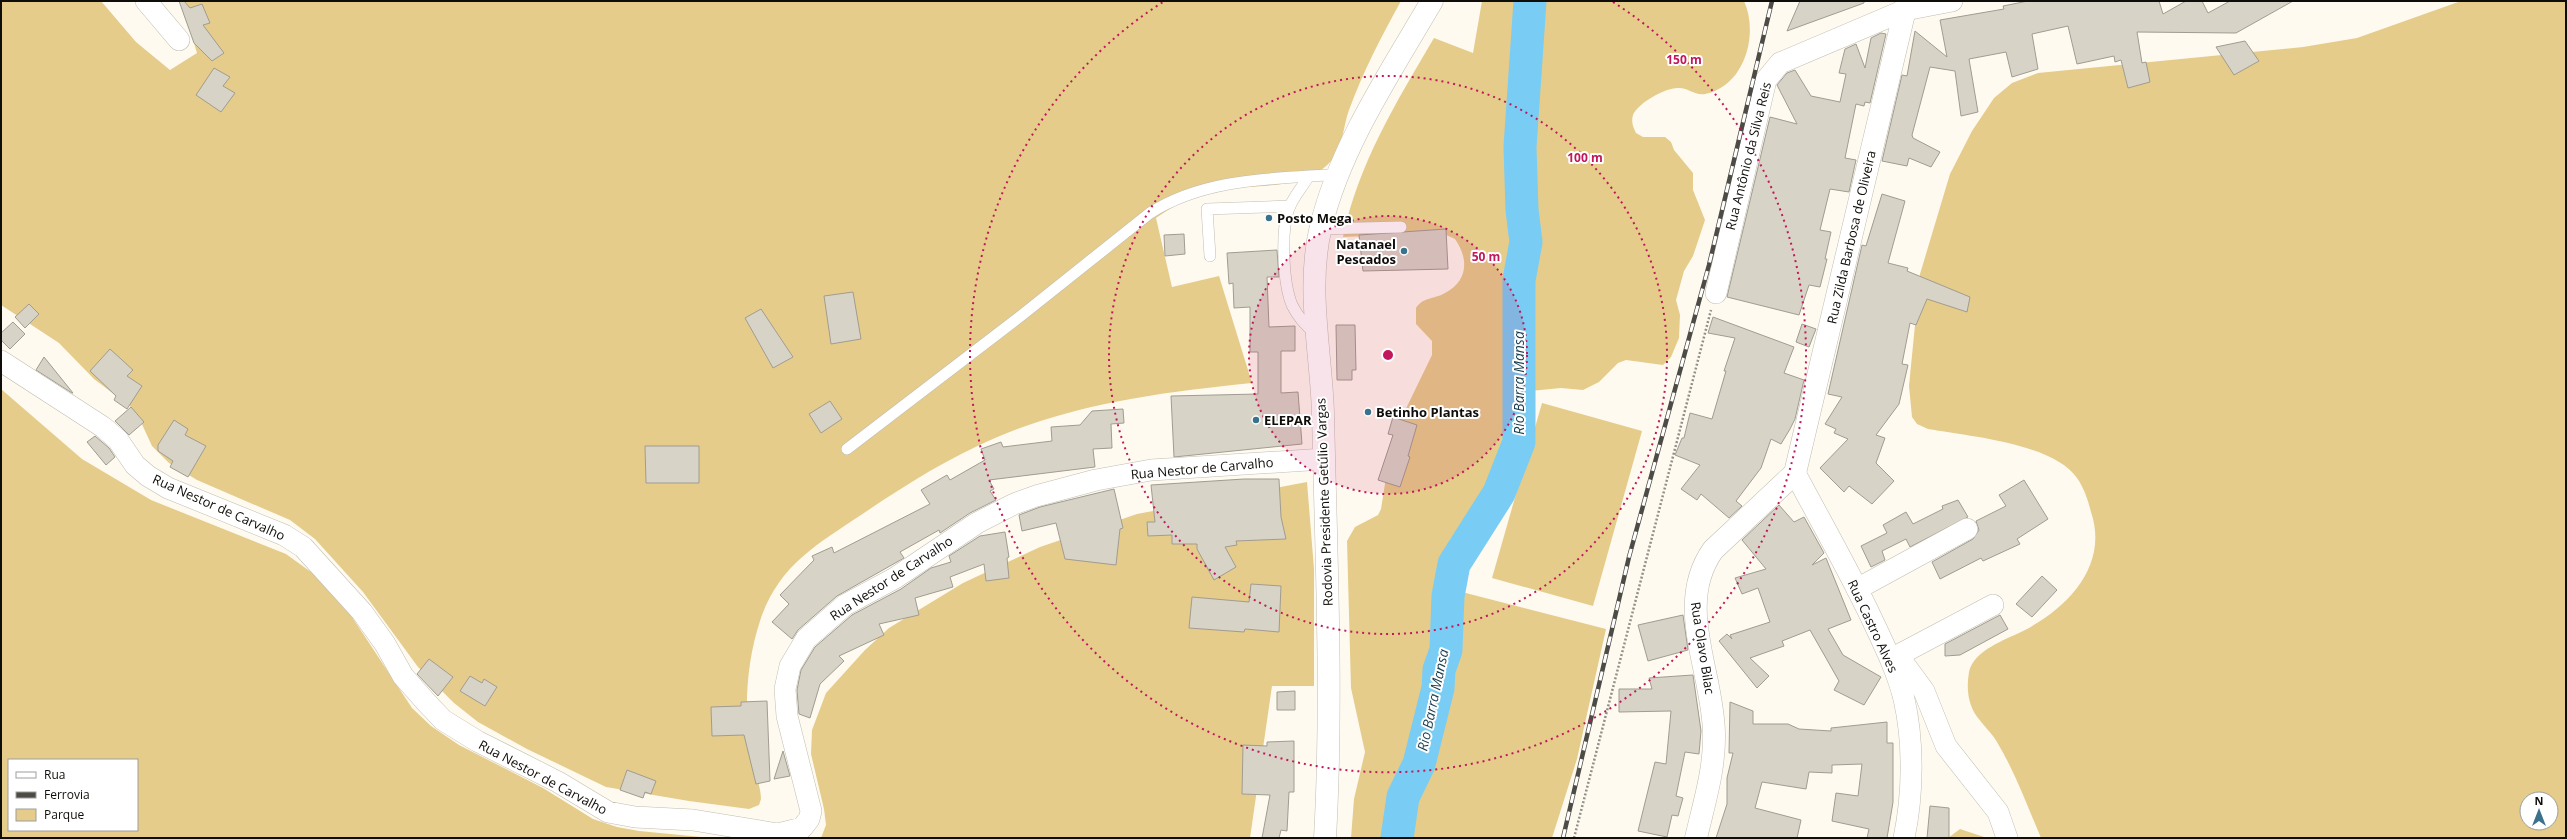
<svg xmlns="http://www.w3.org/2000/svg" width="2567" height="839" font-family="'Open Sans',sans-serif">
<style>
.green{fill:#e5cc8b;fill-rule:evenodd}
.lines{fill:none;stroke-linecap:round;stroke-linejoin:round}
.river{stroke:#79ccf3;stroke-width:33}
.building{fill:#d7d3c6;stroke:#a19c91}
.service-casing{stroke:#c1bdb1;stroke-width:12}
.minor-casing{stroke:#c1bdb1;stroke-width:22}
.tertiary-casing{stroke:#c1bdb1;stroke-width:23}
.primary-casing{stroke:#c1bdb1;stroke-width:23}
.path{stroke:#928f88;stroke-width:2.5;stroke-dasharray:2 2;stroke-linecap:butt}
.service{stroke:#fff;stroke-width:11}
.minor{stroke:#fff;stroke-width:21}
.tertiary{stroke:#fff;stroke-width:22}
.primary{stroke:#fff;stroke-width:22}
.rail-casing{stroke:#4d4b45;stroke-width:4.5}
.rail{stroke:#fff;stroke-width:3;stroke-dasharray:9;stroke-linecap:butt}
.ring{fill:none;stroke:#c2185b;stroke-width:2;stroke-dasharray:2 4}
.poi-dot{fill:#3a728c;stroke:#fff;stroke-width:1.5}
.labels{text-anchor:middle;stroke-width:4;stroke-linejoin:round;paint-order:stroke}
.street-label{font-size:13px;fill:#0f0d09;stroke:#fff}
.poi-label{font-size:13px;font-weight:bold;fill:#0f0d09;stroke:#fff;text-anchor:start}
.water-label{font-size:14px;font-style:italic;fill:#183d4e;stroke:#fff}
.centre{fill:#c2185b;stroke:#fff;stroke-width:2}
.ring-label{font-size:12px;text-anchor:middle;font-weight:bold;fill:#c2185b;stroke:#fff;stroke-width:4;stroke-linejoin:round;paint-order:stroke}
</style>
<rect width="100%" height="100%" fill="#fefaf0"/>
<g class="green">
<path d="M 1,1 L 101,1 L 136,42 L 170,70 L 197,53 L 181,1 L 1401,1 C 1381,37 1363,72 1349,110 C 1343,127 1343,147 1331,161 C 1301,195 1245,181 1207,192 C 1188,197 1172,207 1156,218 L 1172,287 L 1219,276 L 1252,383 C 1164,392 1077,403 995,438 C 948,458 904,486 861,515 C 816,545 778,566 760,621 C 746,663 743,716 752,759 C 754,772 761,786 761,799 L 759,805 L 749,809 L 689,801 L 606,787 L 527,749 L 478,722 L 454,703 L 418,667 L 363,592 L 315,539 L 290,520 L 197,480 L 169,463 L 152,446 L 140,420 L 131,407 L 94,379 L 59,343 L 1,305 Z"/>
<path d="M 1482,1 L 1524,1 L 1514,136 L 1513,193 L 1516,242 L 1510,419 L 1506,443 L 1488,496 L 1477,515 L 1451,538 L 1435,582 L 1432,596 L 1437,648 L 1432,692 L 1410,761 L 1396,788 L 1390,838 L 1351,838 L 1354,799 L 1365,752 L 1351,688 L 1347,541 L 1355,527 L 1378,515 L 1381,509 L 1387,471 L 1398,425 L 1432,355 L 1432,341 L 1416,324 L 1416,308 C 1423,297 1435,299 1445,293 C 1468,281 1469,259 1455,239 L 1442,233 L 1343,237 C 1358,164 1397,101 1434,38 L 1473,53 Z"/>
<path d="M 1540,1 L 1744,1 C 1759,34 1745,86 1705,94 C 1695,96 1689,88 1679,88 C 1666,87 1638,103 1633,115 C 1631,122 1633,127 1636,133 L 1643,137 L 1665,137 L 1671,142 L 1674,150 L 1693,173 L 1693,190 L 1705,220 L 1693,256 L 1684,271 L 1676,300 L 1680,315 L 1679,338 L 1671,357 L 1663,365 L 1626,360 L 1618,363 L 1599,382 L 1583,390 L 1561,388 L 1530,391 L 1528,285 L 1531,239 L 1527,149 Z"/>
<path d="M 2461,1 L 2566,1 L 2566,838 L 2041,838 C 2027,805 2015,772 1997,742 C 1990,730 1977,720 1972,708 C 1967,696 1967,684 1969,672 C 1974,650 2005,640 2023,631 C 2068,608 2109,565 2091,512 C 2088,500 2084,488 2077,478 C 2053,443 1967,436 1928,429 L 1917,424 L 1912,417 L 1909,386 L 1920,274 L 1950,174 L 1972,131 L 1994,98 L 2012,83 L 2038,73 L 2303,47 L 2357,38 ZM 2527,799 L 2551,799 L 2551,823 L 2527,823 Z"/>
<path d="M 1,389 L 82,459 L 151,500 L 286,554 L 322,580 L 346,608 L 412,708 L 431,726 L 459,745 L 543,788 L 593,819 L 617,827 L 639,831 L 712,838 L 1,838 ZM 9,760 L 137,760 L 137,830 L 9,830 Z"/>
<path d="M 1542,403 L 1642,431 L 1593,606 L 1492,578 Z"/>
<path d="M 1307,482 L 1314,569 L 1314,686 L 1272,686 L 1250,838 L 821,838 L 826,825 L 824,809 L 811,754 L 812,730 L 826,693 L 865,650 L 889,628 L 963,583 L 1040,547 L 1137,514 Z"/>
<path d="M 1458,591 L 1606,629 L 1577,759 L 1552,838 L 1409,838 L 1410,804 L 1427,771 L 1453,646 Z"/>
<path d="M 1960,829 L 1984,837 L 1984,838 L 1948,838 Z"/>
</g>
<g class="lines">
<path class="river" d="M 1397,838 L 1403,797 L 1419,764 L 1438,688 L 1439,670 L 1446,650 L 1448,596 L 1454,564 L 1499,493 L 1519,442 L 1519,280 L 1526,242 L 1522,210 L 1520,147 L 1530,1"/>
</g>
<g class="building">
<path d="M 179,1 L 184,1 L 190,8 L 202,4 L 210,23 L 203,25 L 224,53 L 212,61 L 194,43 Z"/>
<path d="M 1800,1 L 1864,1 L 1864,3 L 1787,31 Z"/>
<path d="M 2028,1 L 2159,1 L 2163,14 L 2186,1 L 2202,1 L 2208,13 L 2230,1 L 2293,1 L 2236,33 L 2137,32 L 2142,63 L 2146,62 L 2150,82 L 2128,88 L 2121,60 L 2115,62 L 2114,56 L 2077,64 L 2068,26 L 2032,34 L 2038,69 L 2012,77 L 2006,52 L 1969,59 L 1978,112 L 1961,116 L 1955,71 L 1930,67 L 1912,135 L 1913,138 L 1940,152 L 1931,167 L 1909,158 L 1907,166 L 1882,161 L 1902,75 L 1907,76 L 1915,31 L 1947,57 L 1940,20 L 2004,9 L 2003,6 Z"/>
<path d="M 1881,33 L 1886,34 L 1870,103 L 1865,102 L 1864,106 L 1856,104 L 1845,158 L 1856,160 L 1849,192 L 1830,189 L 1820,230 L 1831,232 L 1825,259 L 1827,259 L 1820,287 L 1809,285 L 1799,315 L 1727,297 L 1770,117 L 1797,124 L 1777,85 L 1787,73 L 1795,70 L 1811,96 L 1840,102 L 1846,74 L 1839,73 L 1845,49 L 1856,44 L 1865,68 L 1871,38 Z"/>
<path d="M 2245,41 L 2259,61 L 2234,75 L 2216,47 Z"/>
<path d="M 214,68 L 230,77 L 223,86 L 235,93 L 221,112 L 196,95 Z"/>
<path d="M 1882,194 L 1905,201 L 1888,263 L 1908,268 L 1907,271 L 1970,297 L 1967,312 L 1927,299 L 1916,325 L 1910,323 L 1902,364 L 1908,365 L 1899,404 L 1876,435 L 1885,438 L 1876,463 L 1894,481 L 1872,504 L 1849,486 L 1844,492 L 1820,468 L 1848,439 L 1834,433 L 1836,429 L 1825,424 L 1842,397 L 1828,394 L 1862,245 L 1866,246 Z"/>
<path d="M 1446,229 L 1448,269 L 1363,271 L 1359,235 Z"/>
<path d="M 1184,234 L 1185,254 L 1165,256 L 1164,235 Z"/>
<path d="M 1277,250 L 1279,277 L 1267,277 L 1269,327 L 1295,326 L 1295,351 L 1281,351 L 1281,393 L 1298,392 L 1302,444 L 1174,457 L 1171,396 L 1258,394 L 1258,352 L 1250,352 L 1250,307 L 1234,308 L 1233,283 L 1229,284 L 1227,253 Z"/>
<path d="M 853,292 L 861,339 L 831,344 L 824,296 Z"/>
<path d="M 29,304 L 39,314 L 25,328 L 15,317 Z"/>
<path d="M 761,309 L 793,357 L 773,368 L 745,318 Z"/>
<path d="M 1713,317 L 1794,347 L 1784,373 L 1804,380 L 1795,419 L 1790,429 L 1781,444 L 1771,439 L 1761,468 L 1736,501 L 1742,506 L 1729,518 L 1701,494 L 1697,500 L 1681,489 L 1700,465 L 1675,455 L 1682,438 L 1684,438 L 1690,413 L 1712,419 L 1726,371 L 1724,371 L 1735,338 L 1708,333 Z"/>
<path d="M 13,322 L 25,334 L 10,349 L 1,340 L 1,333 Z"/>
<path d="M 1802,324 L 1816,329 L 1809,347 L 1796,342 Z"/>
<path d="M 1336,325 L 1355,325 L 1356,370 L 1352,370 L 1352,380 L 1337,380 Z"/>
<path d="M 110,349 L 133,370 L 127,376 L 142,386 L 127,409 L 114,400 L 116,396 L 90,371 Z"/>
<path d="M 44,357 L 73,393 L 72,393 L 36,370 Z"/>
<path d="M 830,401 L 842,419 L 821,433 L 809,414 Z"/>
<path d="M 131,407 L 144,422 L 129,435 L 115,421 Z"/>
<path d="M 1123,409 L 1124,423 L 1111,424 L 1112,448 L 1093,449 L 1095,467 L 989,480 L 994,489 L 990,491 L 996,500 L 970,513 L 940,533 L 939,530 L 900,552 L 904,558 L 837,596 L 798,630 L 792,639 L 772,622 L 789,604 L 780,595 L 814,560 L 812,556 L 832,547 L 834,553 L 930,504 L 921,490 L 947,475 L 950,480 L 985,460 L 981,449 L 1001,442 L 1003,447 L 1052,441 L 1051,427 L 1080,425 L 1092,411 Z"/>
<path d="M 1393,417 L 1417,425 L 1408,456 L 1410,457 L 1400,487 L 1378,480 L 1393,435 L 1388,434 Z"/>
<path d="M 174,420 L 188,429 L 185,435 L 206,446 L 188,477 L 170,467 L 173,461 L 158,451 L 158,445 Z"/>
<path d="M 95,436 L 109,448 L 115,457 L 106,465 L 87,442 Z"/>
<path d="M 645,446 L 699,446 L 699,483 L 646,483 Z"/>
<path d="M 1244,479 L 1279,479 L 1281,517 L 1286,539 L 1236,541 L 1237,545 L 1225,547 L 1236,567 L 1214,580 L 1197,549 L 1197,544 L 1172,544 L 1172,535 L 1148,536 L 1147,522 L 1155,522 L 1151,485 Z"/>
<path d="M 2024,480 L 2048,519 L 2017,539 L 2020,544 L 1983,561 L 1981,558 L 1940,579 L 1932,562 L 1973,539 L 1979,530 L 1976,521 L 2006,506 L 1999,495 Z"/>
<path d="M 1114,489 L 1123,528 L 1120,529 L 1116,565 L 1065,559 L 1056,523 L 1022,531 L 1019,515 L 1040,507 Z"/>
<path d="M 1958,500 L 1968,517 L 1910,547 L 1906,539 L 1882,551 L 1885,560 L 1871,567 L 1861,546 L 1887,533 L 1883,525 L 1906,512 L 1913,524 L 1943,509 L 1942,506 Z"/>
<path d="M 1779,505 L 1794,522 L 1804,517 L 1824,553 L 1812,565 L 1826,558 L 1851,620 L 1828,629 L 1843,655 L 1881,677 L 1864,705 L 1834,690 L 1839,681 L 1810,630 L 1782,641 L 1784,646 L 1750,658 L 1769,676 L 1757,688 L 1719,641 L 1727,634 L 1732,639 L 1730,635 L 1770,622 L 1758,588 L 1742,594 L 1735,578 L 1766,569 L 1742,540 Z"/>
<path d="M 1005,532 L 1009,557 L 1007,558 L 1009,578 L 986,581 L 984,564 L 950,577 L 953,587 L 915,598 L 919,615 L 879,624 L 884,635 L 839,656 L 844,661 L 820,684 L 810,718 L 799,714 L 797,690 L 801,670 L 815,647 L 852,615 L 901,589 L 931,568 L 951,562 L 949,556 L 980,536 Z"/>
<path d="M 2042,576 L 2057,590 L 2032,617 L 2016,604 Z"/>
<path d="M 1251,584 L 1281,586 L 1279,632 L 1245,629 L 1244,632 L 1189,628 L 1192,597 L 1249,602 Z"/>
<path d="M 1683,615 L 1688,650 L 1648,661 L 1638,625 Z"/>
<path d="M 2000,615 L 2008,629 L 1960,655 L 1945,656 L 1945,644 Z"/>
<path d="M 429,659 L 453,677 L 438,696 L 417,674 Z"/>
<path d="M 1693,675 L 1701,731 L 1699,754 L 1685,752 L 1676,796 L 1683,798 L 1678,816 L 1672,815 L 1667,837 L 1638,831 L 1655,762 L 1666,764 L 1671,711 L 1619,712 L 1619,689 L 1652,689 L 1649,678 Z"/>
<path d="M 470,676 L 482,683 L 484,679 L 497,687 L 485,706 L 460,691 Z"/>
<path d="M 1295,691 L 1295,710 L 1277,710 L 1277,692 Z"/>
<path d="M 767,701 L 770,781 L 756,784 L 744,735 L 712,736 L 711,707 L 741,706 L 741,702 Z"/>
<path d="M 1730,702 L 1753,711 L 1753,724 L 1788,724 L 1799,729 L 1831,731 L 1831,728 L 1887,722 L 1887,743 L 1893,743 L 1893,802 L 1887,838 L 1867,838 L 1869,829 L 1832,821 L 1836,793 L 1858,796 L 1862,764 L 1832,765 L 1832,773 L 1809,772 L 1806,789 L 1762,782 L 1755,808 L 1801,820 L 1797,838 L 1716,838 L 1727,804 L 1727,778 L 1733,753 L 1729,753 Z"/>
<path d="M 1294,741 L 1294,792 L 1289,792 L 1287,831 L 1281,830 L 1279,838 L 1262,838 L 1270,795 L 1242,794 L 1243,745 L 1267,746 L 1267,742 Z"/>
<path d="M 783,751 L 790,776 L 774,779 Z"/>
<path d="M 627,770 L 656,781 L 651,794 L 645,792 L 643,798 L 620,790 Z"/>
<path d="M 1930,806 L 1949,808 L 1949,838 L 1927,838 Z"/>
</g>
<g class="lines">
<defs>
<g id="service">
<path d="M 1308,177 C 1302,188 1292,198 1288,211 C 1281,233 1283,283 1292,305 C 1297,315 1306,326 1315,333"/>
<path d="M 1321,229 L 1401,227"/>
<path d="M 1210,256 L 1207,209 L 1290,206"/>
<path d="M 847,449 L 1022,315 L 1150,213 C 1207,177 1275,179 1340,174"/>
</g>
<g id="minor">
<path d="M 146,1 L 179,40"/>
<path d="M 1716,293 L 1766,80 L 1780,63 L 1905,10 L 1952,1"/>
<path d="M 1,361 L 103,427 L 118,440 L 135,465 L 148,476 L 168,488 L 284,535 L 303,547 L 362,612 L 385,644 L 403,676 L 426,702 L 443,720 L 477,741 L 558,782 L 608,812 L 635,817 L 693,820 L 778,834 L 802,828 L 809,819 L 811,811 L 787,716 L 785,689 L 790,666 L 806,639 L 845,605 L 895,578 L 977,523 L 1014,504 L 1036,496 L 1096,480 L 1151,470 L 1324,459"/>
<path d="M 1795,473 C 1820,520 1847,567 1870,615 C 1883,643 1897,670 1904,699 C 1914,743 1913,795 1904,838"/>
<path d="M 1857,589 L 1967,529"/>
<path d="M 1899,657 L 1924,691 L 1946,746 L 1998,812 L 2007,838"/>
<path d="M 1891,659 L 1993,605"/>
</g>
<path id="tertiary" d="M 1696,838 C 1704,803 1715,769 1714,733 C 1713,671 1674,605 1713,550 L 1795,473 L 1907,1"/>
<path id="primary" d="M 1325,838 C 1333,696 1326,554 1323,413 C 1321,351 1306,288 1321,226 C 1341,145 1390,73 1432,1"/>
</defs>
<use href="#service" class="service-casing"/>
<use href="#minor" class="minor-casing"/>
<use href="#tertiary" class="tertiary-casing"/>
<use href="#primary" class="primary-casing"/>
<path class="path" d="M 1574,838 L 1711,310"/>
<use href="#service" class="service"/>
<use href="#minor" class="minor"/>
<use href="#tertiary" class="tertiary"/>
<use href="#primary" class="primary"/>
<defs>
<path id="rail" d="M 1563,838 L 1629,557 L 1709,265 L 1772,1"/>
</defs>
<use href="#rail" class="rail-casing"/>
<use href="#rail" class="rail"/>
</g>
<circle cx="1388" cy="355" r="139" fill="#c2185b" fill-opacity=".12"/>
<g class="ring">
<circle cx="1388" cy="355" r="139"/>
<circle cx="1388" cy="355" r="279"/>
<path d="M1613 2A418 418 0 1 1 1163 2"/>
</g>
<g class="poi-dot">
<circle cx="1269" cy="218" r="4"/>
<circle cx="1404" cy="251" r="4"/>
<circle cx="1368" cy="412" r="4"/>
<circle cx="1256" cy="420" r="4"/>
</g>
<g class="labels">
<g class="street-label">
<text transform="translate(1748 156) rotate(-76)" y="5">Rua Antônio da Silva Reis</text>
<text transform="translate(1851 237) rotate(-77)" y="5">Rua Zilda Barbosa de Oliveira</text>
<text transform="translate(1202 468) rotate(-5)" y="5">Rua Nestor de Carvalho</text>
<text transform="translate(1324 502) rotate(-92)" y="5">Rodovia Presidente Getúlio Vargas</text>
<text transform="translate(219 507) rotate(24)" y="5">Rua Nestor de Carvalho</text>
<text transform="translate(891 578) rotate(-33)" y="5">Rua Nestor de Carvalho</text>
<text transform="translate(1873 626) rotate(65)" y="5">Rua Castro Alves</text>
<text transform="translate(1703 648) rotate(81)" y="5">Rua Olavo Bilac</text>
<text transform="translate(543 777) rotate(28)" y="5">Rua Nestor de Carvalho</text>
</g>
<g class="poi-label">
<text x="1277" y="223">Posto Mega</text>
<text x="1396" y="249" text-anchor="end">Natanael<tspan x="1396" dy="15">Pescados</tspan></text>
<text x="1376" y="417">Betinho Plantas</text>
<text x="1264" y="425">ELEPAR</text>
</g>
<g class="water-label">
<text transform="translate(1519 383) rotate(-90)" y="5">Rio Barra Mansa</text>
<text transform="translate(1433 700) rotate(-78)" y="5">Rio Barra Mansa</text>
</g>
</g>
<circle cx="1388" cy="355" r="6" class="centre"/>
<g class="ring-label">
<text x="1684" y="64">150 m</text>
<text x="1585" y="162">100 m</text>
<text x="1486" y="261">50 m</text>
</g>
<rect width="2567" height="839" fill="none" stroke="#0f0d09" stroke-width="4"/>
<rect x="8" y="759" width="130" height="72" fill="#ffffff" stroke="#9f9e9d"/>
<rect x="16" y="772" width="20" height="6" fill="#ffffff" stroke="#9f9e9d"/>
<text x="44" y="779" font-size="12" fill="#0f0d09">Rua</text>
<rect x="16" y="792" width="20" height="6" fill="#4d4b45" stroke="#9f9e9d"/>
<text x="44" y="799" font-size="12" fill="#0f0d09">Ferrovia</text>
<rect x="16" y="809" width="20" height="12" fill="#e5cc8b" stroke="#9f9e9d"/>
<text x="44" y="819" font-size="12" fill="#0f0d09">Parque</text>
<g transform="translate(2539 811)"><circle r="19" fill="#ffffff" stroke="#9f9e9d"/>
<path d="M0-3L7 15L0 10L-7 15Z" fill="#3a728c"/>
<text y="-6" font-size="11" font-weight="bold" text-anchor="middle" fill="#0f0d09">N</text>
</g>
</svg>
